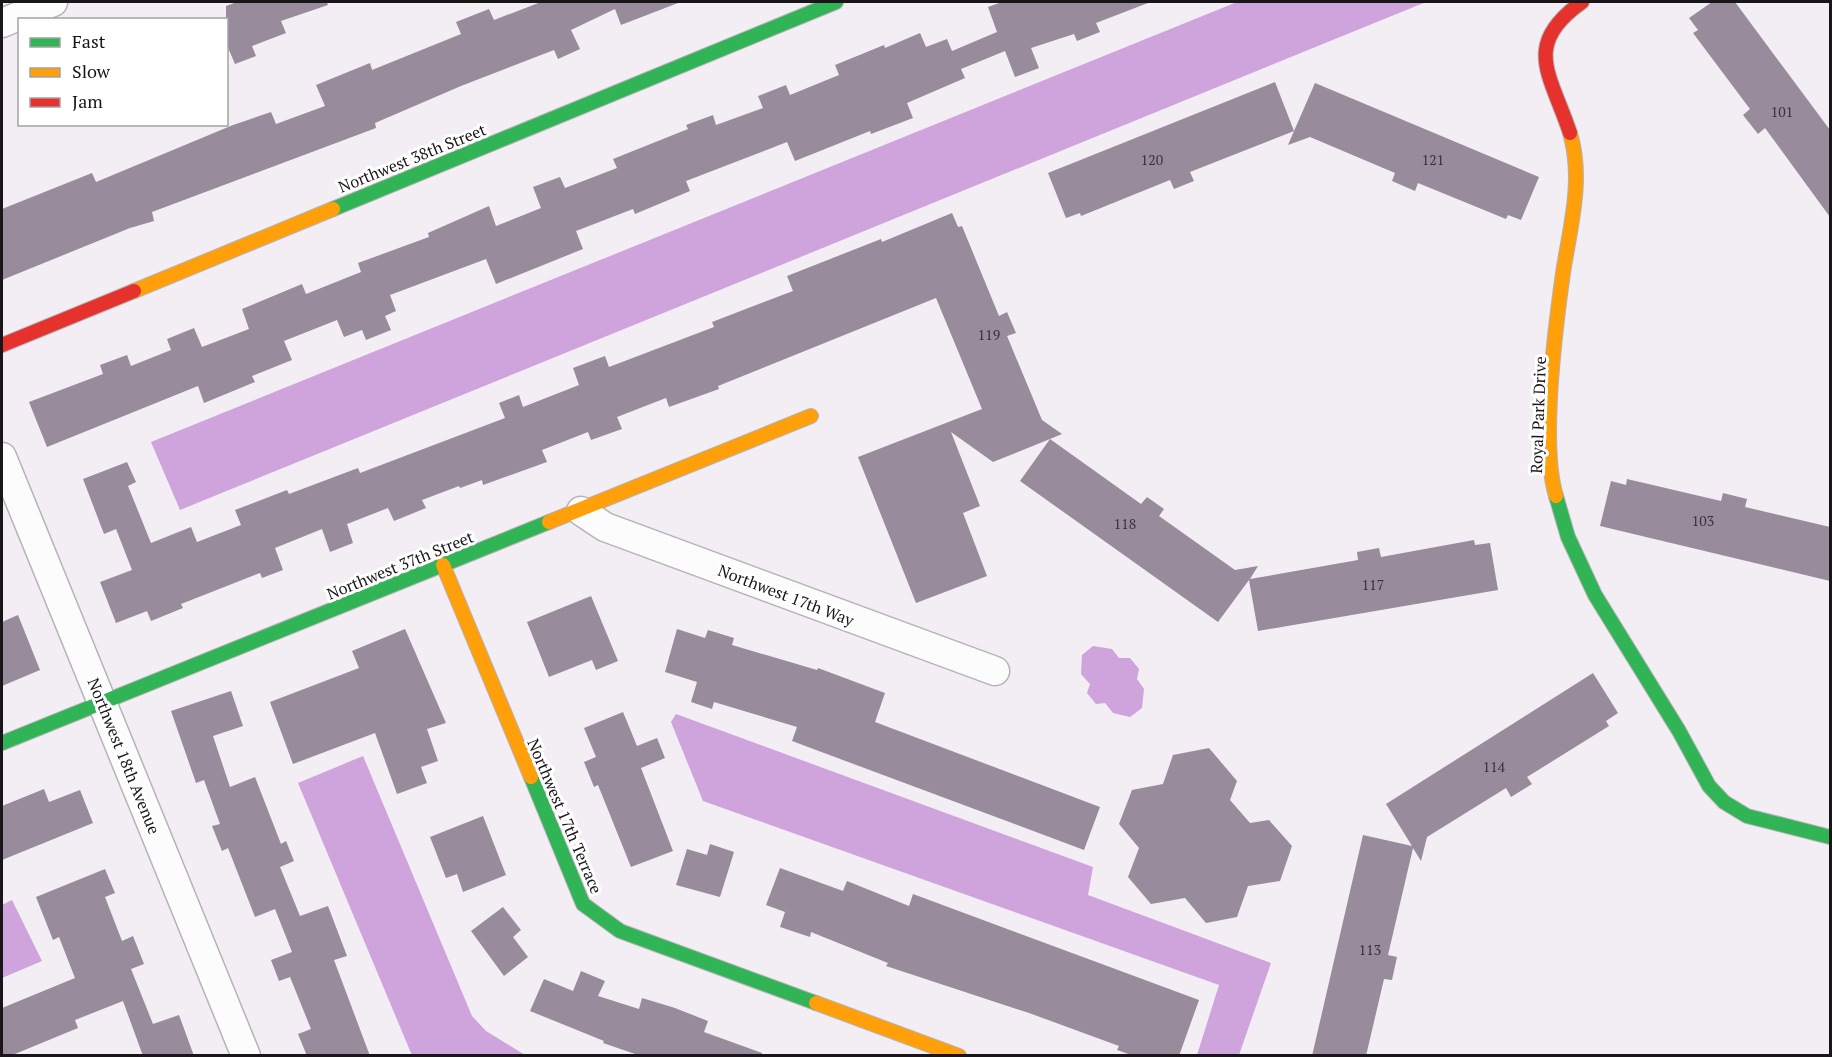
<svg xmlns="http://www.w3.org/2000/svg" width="1832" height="1057" font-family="'PT Serif',serif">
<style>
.water{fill:#cfa3dc}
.building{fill:#988b9b}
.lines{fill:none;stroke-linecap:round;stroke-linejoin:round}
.street-casing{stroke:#b6b3b7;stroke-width:31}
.fast-casing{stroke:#b6b3b7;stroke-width:16}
.slow-casing{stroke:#b6b3b7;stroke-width:16}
.jam-casing{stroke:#b6b3b7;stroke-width:16}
.street{stroke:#fdfcfd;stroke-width:28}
.fast{stroke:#30b455;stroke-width:14}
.slow{stroke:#ff9f0a;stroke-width:14}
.jam{stroke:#e5322d;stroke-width:14}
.labels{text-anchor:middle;stroke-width:6;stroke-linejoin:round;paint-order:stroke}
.number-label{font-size:14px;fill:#38333a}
.street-label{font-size:16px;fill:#181619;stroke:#fff}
</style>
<rect width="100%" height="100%" fill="#f2eef4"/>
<g class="water">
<path d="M 1237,2 L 1426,2 L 180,510 L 151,442 Z"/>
<path d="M 1093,646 L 1112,649 L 1119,658 L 1130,658 L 1139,669 L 1137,679 L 1144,689 L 1142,708 L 1130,717 L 1113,713 L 1105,703 L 1096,704 L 1087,693 L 1090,684 L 1081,674 L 1082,655 Z"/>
<path d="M 676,714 L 1093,867 L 1088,895 L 1271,963 L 1239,1055 L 1197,1055 L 1219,985 L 703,801 L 671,722 Z"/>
<path d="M 363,756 L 472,1016 L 486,1031 L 525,1055 L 413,1056 L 411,1053 L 298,783 Z"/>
<path d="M 12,900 L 42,961 L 2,978 L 2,905 Z"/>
</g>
<g class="building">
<path d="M 237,2 L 327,2 L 328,5 L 281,21 L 286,33 L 252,46 L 256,56 L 235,64 L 226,43 L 226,6 Z"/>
<path d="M 541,2 L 678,3 L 621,25 L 615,9 L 571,30 L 580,49 L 558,59 L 554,50 L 461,86 L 375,123 L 376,128 L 152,212 L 154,221 L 130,228 L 2,280 L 2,209 L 92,173 L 96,182 L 233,125 L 271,112 L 276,124 L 325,106 L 316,85 L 370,63 L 372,70 L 461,34 L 456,22 L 489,9 L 494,20 Z"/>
<path d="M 1002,2 L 1148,3 L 1096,23 L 1100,32 L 1077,41 L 1074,34 L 1031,48 L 1039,68 L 1015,77 L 1005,51 L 961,69 L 965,78 L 907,103 L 913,118 L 871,134 L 870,131 L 795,161 L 787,142 L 686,181 L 690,191 L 635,214 L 633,209 L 576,231 L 583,249 L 496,284 L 486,259 L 390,295 L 396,311 L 385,316 L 391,330 L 366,340 L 362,330 L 344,337 L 337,320 L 284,341 L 292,360 L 252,376 L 255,382 L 204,403 L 198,386 L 47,447 L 29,402 L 103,374 L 100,365 L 127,355 L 131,366 L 171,350 L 167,339 L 194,328 L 202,347 L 249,329 L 242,309 L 302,284 L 306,294 L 361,272 L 358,263 L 429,237 L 428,233 L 489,206 L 496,226 L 541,208 L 533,187 L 560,177 L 565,188 L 617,168 L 613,159 L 688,129 L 686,125 L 713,115 L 716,125 L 763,108 L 758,96 L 786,85 L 790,95 L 839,75 L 835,65 L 884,45 L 885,48 L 920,33 L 926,47 L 947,39 L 952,51 L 997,32 L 988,7 Z"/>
<path d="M 1712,2 L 1735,2 L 1830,130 L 1830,217 L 1765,128 L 1758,134 L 1743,115 L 1750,109 L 1693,33 L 1698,30 L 1689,18 Z"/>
<path d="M 1275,82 L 1294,131 L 1315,83 L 1539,177 L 1521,220 L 1508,215 L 1506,219 L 1418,183 L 1415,191 L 1392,181 L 1395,173 L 1310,137 L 1288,145 L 1294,131 L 1190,172 L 1194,181 L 1174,189 L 1170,180 L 1081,216 L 1080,213 L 1066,218 L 1048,173 Z"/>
<path d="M 952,213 L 958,227 L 962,226 L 999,316 L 1007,312 L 1016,333 L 1007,336 L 1042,420 L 1062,434 L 1050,439 L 1141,504 L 1147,497 L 1164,509 L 1159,516 L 1235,570 L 1258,566 L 1250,579 L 1358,560 L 1357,552 L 1379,548 L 1381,557 L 1474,540 L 1475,545 L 1490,543 L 1498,590 L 1258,631 L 1249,580 L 1218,622 L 1020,481 L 1050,439 L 993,462 L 951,432 L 980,506 L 963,513 L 987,576 L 916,603 L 858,457 L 982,409 L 936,298 L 718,386 L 719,389 L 669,407 L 666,398 L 617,417 L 622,429 L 591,440 L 588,432 L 542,450 L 547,462 L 483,485 L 482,480 L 460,488 L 459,486 L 422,500 L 426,508 L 394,521 L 388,508 L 347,524 L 353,543 L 330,552 L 322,529 L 275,548 L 283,570 L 262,578 L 260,573 L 181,604 L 183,608 L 151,621 L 147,611 L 116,623 L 100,582 L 132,570 L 116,529 L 104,534 L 83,479 L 127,462 L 136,482 L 128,486 L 151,543 L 191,527 L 197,542 L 241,525 L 235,510 L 287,490 L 289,494 L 358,468 L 360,473 L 505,418 L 499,403 L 519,395 L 523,407 L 579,385 L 573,368 L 605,356 L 609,367 L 714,327 L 712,322 L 793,291 L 787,276 L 881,239 L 882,242 Z"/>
<path d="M 1627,479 L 1721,501 L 1723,493 L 1747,499 L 1745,507 L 1830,527 L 1830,581 L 1600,526 L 1611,481 L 1626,485 Z"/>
<path d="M 591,596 L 618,661 L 596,670 L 592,660 L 549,677 L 527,622 Z"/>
<path d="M 18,615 L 40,670 L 2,686 L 2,622 Z"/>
<path d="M 405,629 L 446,723 L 427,729 L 438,761 L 421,767 L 427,783 L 397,794 L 375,733 L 293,764 L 270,702 L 359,668 L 352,651 Z"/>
<path d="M 677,629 L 705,638 L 708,630 L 734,638 L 732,645 L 817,670 L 818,668 L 885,693 L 875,722 L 1100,807 L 1084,850 L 792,741 L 797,727 L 714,702 L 712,709 L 691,702 L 697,682 L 665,672 Z"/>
<path d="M 1593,673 L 1618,713 L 1606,721 L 1609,726 L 1527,777 L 1532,784 L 1511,797 L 1506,788 L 1427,837 L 1421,861 L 1413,848 L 1388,955 L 1397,957 L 1392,980 L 1384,979 L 1366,1056 L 1312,1056 L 1363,835 L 1412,846 L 1386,804 Z"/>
<path d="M 231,691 L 243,726 L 213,736 L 230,787 L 255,777 L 281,844 L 286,841 L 294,861 L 280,867 L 300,916 L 328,906 L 347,956 L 334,960 L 370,1056 L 307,1056 L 298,1034 L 311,1029 L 290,977 L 279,981 L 271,960 L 292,952 L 275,909 L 255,917 L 228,848 L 222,851 L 212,826 L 220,824 L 204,780 L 196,783 L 171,711 Z"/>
<path d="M 623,712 L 637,746 L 657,738 L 665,758 L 641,768 L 673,851 L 631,867 L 598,785 L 594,787 L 584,762 L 596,757 L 584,728 Z"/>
<path d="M 1209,748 L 1237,781 L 1230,800 L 1250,823 L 1269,820 L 1292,846 L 1280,881 L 1248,886 L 1237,917 L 1206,923 L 1185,898 L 1151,904 L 1128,877 L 1139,848 L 1119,824 L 1132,790 L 1163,784 L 1173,755 Z"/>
<path d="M 44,789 L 49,802 L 80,790 L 93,823 L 2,860 L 2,806 Z"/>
<path d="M 483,816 L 506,875 L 463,892 L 457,874 L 446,878 L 430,837 Z"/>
<path d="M 710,844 L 734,852 L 720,897 L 676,885 L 687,849 L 707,855 Z"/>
<path d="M 780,868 L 843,891 L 847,881 L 909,906 L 913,894 L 1199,1000 L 1179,1056 L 1134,1056 L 1117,1050 L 1119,1046 L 1029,1013 L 886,966 L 888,963 L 811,932 L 810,937 L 780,927 L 785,912 L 766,905 Z"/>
<path d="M 105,869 L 115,893 L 105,897 L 122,941 L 133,936 L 144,964 L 131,969 L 153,1024 L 179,1015 L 194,1056 L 143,1056 L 123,1001 L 75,1020 L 78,1028 L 10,1056 L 2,1056 L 2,1008 L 75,978 L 59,937 L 53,940 L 36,897 Z"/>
<path d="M 503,907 L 521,930 L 513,937 L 528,957 L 504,976 L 471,931 Z"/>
<path d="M 581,971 L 605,981 L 598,996 L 639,1009 L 642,998 L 675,1008 L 708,1021 L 704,1032 L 762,1053 L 762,1056 L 641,1056 L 603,1043 L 604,1041 L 530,1011 L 544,979 L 573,991 Z"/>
</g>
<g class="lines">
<defs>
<g id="street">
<path d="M 2,23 L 53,2"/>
<path d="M 2,457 L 246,1056"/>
<path d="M 581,511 L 605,527 L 995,671"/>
</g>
<g id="fast">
<path d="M 333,209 L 836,2"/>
<path d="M 1556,496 L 1568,537 L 1595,595 L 1679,731 L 1709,786 L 1724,802 L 1747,816 L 1830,837"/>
<path d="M 2,743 L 549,522"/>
<path d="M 531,777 L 583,904 L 620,931 L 816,1003"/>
</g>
<g id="slow">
<path d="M 134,291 L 333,209"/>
<path d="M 1556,496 C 1540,444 1555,330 1563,273 C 1570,227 1584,180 1570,133"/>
<path d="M 549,522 L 811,416"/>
<path d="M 443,565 L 531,777"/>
<path d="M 816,1003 L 959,1056"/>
</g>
<g id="jam">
<path d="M 1570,133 C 1551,75 1521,45 1582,2"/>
<path d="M 2,345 L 134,291"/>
</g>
</defs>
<use href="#street" class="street-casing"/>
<use href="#fast" class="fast-casing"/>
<use href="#slow" class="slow-casing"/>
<use href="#jam" class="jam-casing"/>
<use href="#street" class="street"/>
<use href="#fast" class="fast"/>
<use href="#slow" class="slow"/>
<use href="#jam" class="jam"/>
</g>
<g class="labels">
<g class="number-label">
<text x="1782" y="117">101</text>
<text x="1152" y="165">120</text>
<text x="1433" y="165">121</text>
<text x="989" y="340">119</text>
<text x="1703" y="526">103</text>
<text x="1125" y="529">118</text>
<text x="1373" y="590">117</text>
<text x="1494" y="772">114</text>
<text x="1370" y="955">113</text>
</g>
<g class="street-label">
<text transform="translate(412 158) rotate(-22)" y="6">Northwest 38th Street</text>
<text transform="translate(1538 415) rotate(-88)" y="6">Royal Park Drive</text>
<text transform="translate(400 565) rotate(-22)" y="6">Northwest 37th Street</text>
<text transform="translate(786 595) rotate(21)" y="6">Northwest 17th Way</text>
<text transform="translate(124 756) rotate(68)" y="6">Northwest 18th Avenue</text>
<text transform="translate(565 816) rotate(67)" y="6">Northwest 17th Terrace</text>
</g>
</g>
<rect width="1832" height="1057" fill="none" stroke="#181619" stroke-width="6"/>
<rect x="18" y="18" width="210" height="108" fill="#ffffff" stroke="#a3a2a3" stroke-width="1.5"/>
<rect x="30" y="38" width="30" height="9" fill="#30b455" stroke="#a3a2a3" stroke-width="1.5"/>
<text x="72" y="48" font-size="18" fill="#181619">Fast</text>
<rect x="30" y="68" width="30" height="9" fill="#ff9f0a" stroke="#a3a2a3" stroke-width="1.5"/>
<text x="72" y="78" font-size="18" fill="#181619">Slow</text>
<rect x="30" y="98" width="30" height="9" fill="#e5322d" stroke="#a3a2a3" stroke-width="1.5"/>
<text x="72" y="108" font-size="18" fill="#181619">Jam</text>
</svg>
